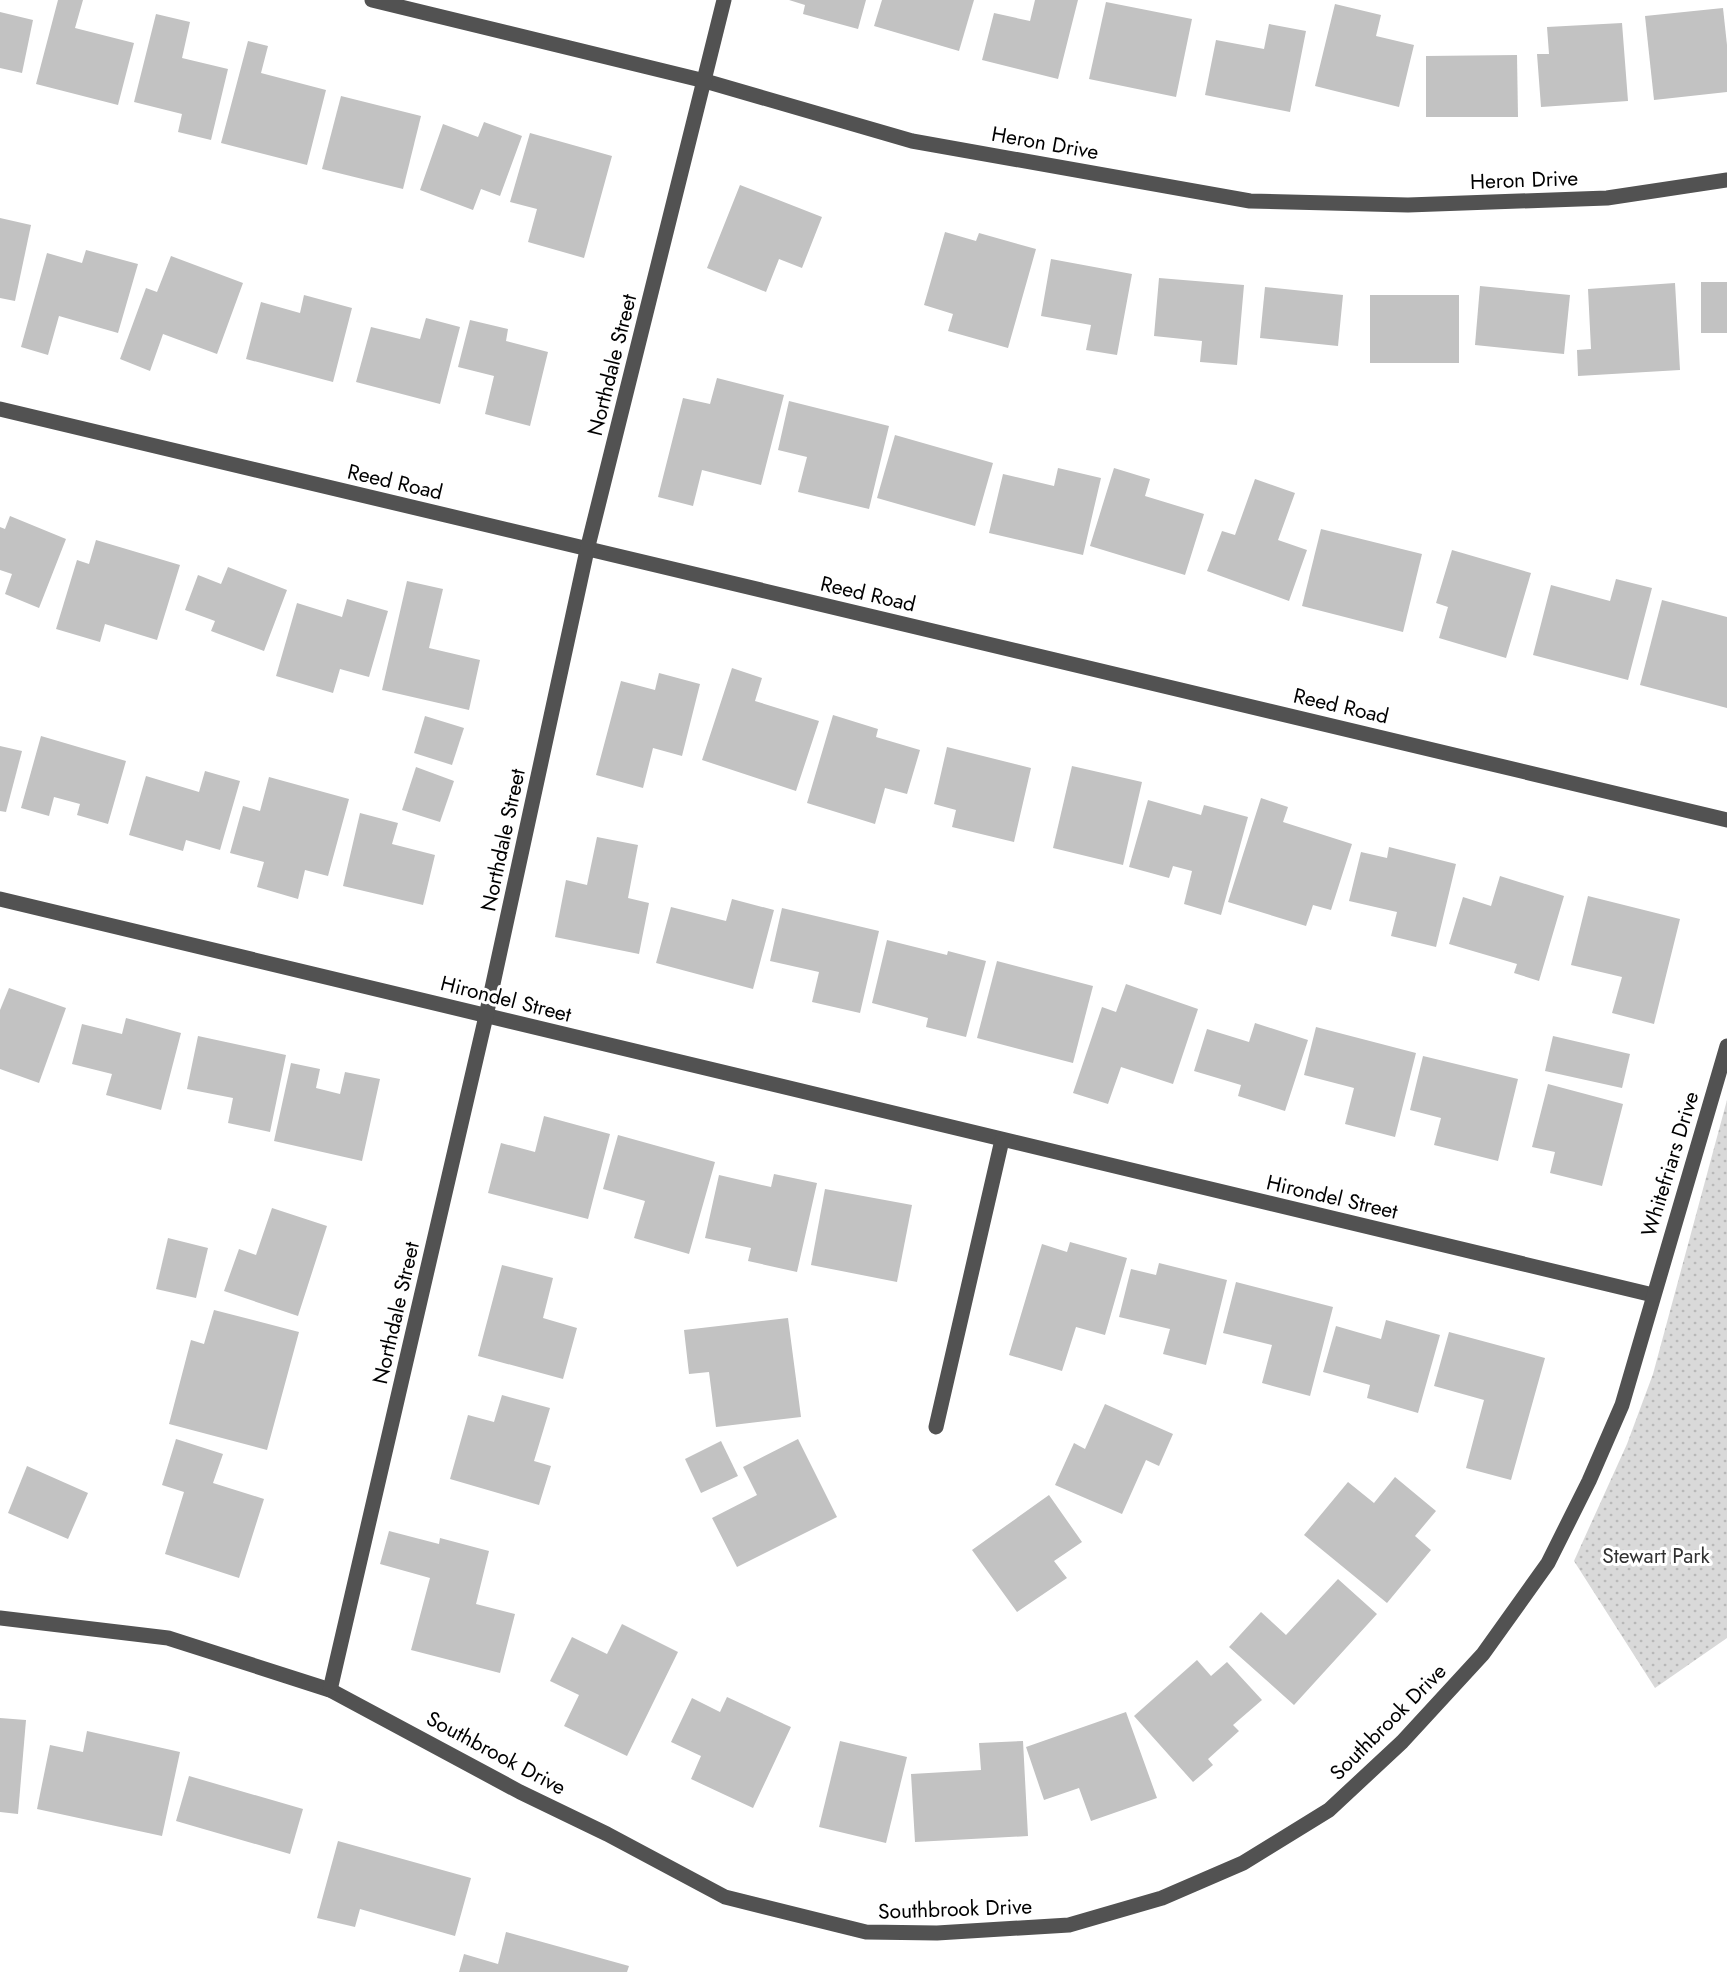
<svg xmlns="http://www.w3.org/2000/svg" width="1727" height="1972" font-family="Jost,sans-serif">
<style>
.park{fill:url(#park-dots)}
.building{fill:#c2c2c2}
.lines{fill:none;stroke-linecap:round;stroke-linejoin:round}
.minor{stroke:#525252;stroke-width:15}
.labels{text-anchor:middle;stroke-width:6;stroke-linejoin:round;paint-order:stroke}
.street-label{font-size:21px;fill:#000;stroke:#fff}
.park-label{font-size:21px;fill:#303030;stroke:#fff}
</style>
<defs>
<pattern id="park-dots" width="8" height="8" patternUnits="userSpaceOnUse" patternTransform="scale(1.5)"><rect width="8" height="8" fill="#d9d9d9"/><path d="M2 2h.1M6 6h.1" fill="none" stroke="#b8b8b8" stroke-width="1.8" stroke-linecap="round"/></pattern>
</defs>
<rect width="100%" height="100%" fill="#fff"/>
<path class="park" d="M 1727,1100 L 1727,1638 L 1655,1688 L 1574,1561 L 1627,1444 L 1653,1374 Z"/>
<g class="building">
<path d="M 58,0 L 83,0 L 75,28 L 134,43 L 118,105 L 36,84 Z"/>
<path d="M 789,0 L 866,0 L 858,29 L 803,14 L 805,5 Z"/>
<path d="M 882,0 L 974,0 L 959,51 L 874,26 Z"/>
<path d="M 1035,0 L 1078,0 L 1058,79 L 982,60 L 994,13 L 1030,21 Z"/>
<path d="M 1106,2 L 1192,19 L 1176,97 L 1089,79 Z"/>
<path d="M 1335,4 L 1381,15 L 1376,36 L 1414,45 L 1399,107 L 1315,86 Z"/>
<path d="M 1723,8 L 1727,45 L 1727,92 L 1654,100 L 1645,16 Z"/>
<path d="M 0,12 L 33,20 L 22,73 L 0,68 Z"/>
<path d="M 156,14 L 190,22 L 182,58 L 228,69 L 211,140 L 178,132 L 182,114 L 134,102 Z"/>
<path d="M 1622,23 L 1628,101 L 1541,107 L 1537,54 L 1549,54 L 1547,27 Z"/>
<path d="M 1269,24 L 1306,31 L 1290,112 L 1205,95 L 1216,40 L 1264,49 Z"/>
<path d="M 248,41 L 268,46 L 261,73 L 326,90 L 307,165 L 221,143 Z"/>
<path d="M 1517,55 L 1518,117 L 1426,117 L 1426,56 Z"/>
<path d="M 341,96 L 421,116 L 403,189 L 322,169 Z"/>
<path d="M 484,122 L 522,136 L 500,196 L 481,189 L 473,210 L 420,190 L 443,124 L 478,137 Z"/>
<path d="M 530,133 L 612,156 L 584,258 L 528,242 L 537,209 L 510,202 Z"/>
<path d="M 740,185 L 822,217 L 802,268 L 779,259 L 766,292 L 707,268 Z"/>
<path d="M 0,218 L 31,225 L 15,301 L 0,298 Z"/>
<path d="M 945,232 L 976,241 L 979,233 L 1036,249 L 1008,348 L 948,331 L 953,314 L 924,305 Z"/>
<path d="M 86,250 L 138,264 L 118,333 L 59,316 L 48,355 L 21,347 L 47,253 L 82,263 Z"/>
<path d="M 171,256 L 243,283 L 217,354 L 163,334 L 150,371 L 120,359 L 146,288 L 157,292 Z"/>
<path d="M 1051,259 L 1132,274 L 1117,355 L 1086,350 L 1091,325 L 1041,316 Z"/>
<path d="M 1159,278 L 1244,285 L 1237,365 L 1200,362 L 1202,341 L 1154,336 Z"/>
<rect x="1701" y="282" width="26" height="51"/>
<path d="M 1675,283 L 1680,370 L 1578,376 L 1577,350 L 1591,349 L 1588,289 Z"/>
<path d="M 1480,286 L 1570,295 L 1564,354 L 1475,345 Z"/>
<path d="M 1265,287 L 1343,295 L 1338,346 L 1260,338 Z"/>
<path d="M 304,295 L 352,308 L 333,382 L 246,359 L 261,302 L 300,313 Z"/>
<rect x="1370" y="295" width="89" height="68"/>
<path d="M 426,318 L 460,327 L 440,404 L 356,382 L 371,327 L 420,339 Z"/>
<path d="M 470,320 L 508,329 L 506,341 L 548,352 L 530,426 L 485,414 L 494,376 L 458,367 Z"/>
<path d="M 717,378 L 784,395 L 761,485 L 702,470 L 693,506 L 658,497 L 683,398 L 710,404 Z"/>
<path d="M 789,401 L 889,426 L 869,509 L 798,492 L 807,457 L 778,450 Z"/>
<path d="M 895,435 L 993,463 L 975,526 L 877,498 Z"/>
<path d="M 1058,468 L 1101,478 L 1083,555 L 989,533 L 1003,474 L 1054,486 Z"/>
<path d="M 1114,468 L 1150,479 L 1145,496 L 1204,514 L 1185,575 L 1090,546 Z"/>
<path d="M 1255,479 L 1295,493 L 1278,540 L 1307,550 L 1289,601 L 1207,571 L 1222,531 L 1235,535 Z"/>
<path d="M 10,516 L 66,539 L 39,608 L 5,594 L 12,574 L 0,570 L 0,527 L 5,529 Z"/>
<path d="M 1321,529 L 1422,554 L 1403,632 L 1302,606 Z"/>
<path d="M 96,540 L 180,565 L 157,640 L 105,624 L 100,642 L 56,629 L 77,560 L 89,564 Z"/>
<path d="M 1452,550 L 1531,573 L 1506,658 L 1439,638 L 1448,607 L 1436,603 Z"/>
<path d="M 228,567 L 287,590 L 264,651 L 211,631 L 215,621 L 185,610 L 198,575 L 221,584 Z"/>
<path d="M 1616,579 L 1652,588 L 1628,680 L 1533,655 L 1551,585 L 1610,601 Z"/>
<path d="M 407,581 L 443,589 L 429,648 L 480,660 L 469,710 L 382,690 Z"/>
<path d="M 347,599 L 388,611 L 369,677 L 340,669 L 333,693 L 276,676 L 297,603 L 342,617 Z"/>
<path d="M 1662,600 L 1727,617 L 1727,708 L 1640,685 Z"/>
<path d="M 732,668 L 762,678 L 755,701 L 819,721 L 796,791 L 702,760 Z"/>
<path d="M 659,673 L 700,684 L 682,756 L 653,748 L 643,788 L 596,775 L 621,681 L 655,690 Z"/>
<path d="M 833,715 L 878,729 L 876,737 L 920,750 L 907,794 L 885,788 L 875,824 L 807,803 Z"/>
<path d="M 425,716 L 464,728 L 452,765 L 414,753 Z"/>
<path d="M 41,736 L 126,761 L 108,824 L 77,815 L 80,804 L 54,797 L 49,816 L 21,808 Z"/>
<path d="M 0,746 L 22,751 L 6,812 L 0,811 Z"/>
<path d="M 947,747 L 1031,768 L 1014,842 L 952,827 L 956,810 L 934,804 Z"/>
<path d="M 1072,766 L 1142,782 L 1123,865 L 1053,848 Z"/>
<path d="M 416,767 L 454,781 L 440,822 L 402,810 Z"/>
<path d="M 205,771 L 240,781 L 220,850 L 186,840 L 183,851 L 129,835 L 146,776 L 199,792 Z"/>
<path d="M 269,777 L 349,799 L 328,876 L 305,870 L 298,899 L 257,887 L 264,862 L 230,853 L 243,806 L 260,811 Z"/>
<path d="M 1261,798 L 1288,807 L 1283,822 L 1352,844 L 1331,910 L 1313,905 L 1306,926 L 1228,902 Z"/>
<path d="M 1148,800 L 1201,815 L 1204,805 L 1248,817 L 1221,915 L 1184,904 L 1192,871 L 1173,866 L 1169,878 L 1129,867 Z"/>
<path d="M 360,813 L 398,823 L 392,844 L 435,855 L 423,905 L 343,886 Z"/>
<path d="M 597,837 L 638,845 L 628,898 L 649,903 L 639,954 L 555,937 L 566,880 L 587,885 Z"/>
<path d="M 1389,847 L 1456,864 L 1436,947 L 1391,936 L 1397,912 L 1349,901 L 1361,852 L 1387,858 Z"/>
<path d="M 1500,876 L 1564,896 L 1539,981 L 1514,973 L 1517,964 L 1449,944 L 1463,897 L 1491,906 Z"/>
<path d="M 1588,896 L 1680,919 L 1654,1024 L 1612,1013 L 1622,977 L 1571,965 Z"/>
<path d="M 732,899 L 774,910 L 753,989 L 656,963 L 671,907 L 726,921 Z"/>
<path d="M 782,908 L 879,931 L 860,1013 L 812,1002 L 819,972 L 770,961 Z"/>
<path d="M 887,940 L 947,955 L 948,951 L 986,961 L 966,1037 L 926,1027 L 928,1018 L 872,1003 Z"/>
<path d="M 997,961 L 1093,986 L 1073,1063 L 977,1038 Z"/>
<path d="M 1126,984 L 1198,1009 L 1173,1084 L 1121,1067 L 1108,1104 L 1073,1093 L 1102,1007 L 1116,1012 Z"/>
<path d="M 9,988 L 66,1008 L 39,1083 L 0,1069 L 0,1010 Z"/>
<path d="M 126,1018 L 181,1033 L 161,1110 L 106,1095 L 112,1074 L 72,1064 L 82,1024 L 122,1034 Z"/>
<path d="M 1255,1023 L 1308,1040 L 1285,1111 L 1238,1096 L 1241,1085 L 1194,1071 L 1207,1029 L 1249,1042 Z"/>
<path d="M 1316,1027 L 1416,1053 L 1395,1137 L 1345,1124 L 1354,1088 L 1304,1075 Z"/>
<path d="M 198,1036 L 286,1055 L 270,1132 L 228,1123 L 233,1098 L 187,1089 Z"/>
<path d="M 1553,1036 L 1630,1054 L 1622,1088 L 1545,1071 Z"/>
<path d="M 1423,1056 L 1518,1079 L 1498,1161 L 1434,1145 L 1441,1118 L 1410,1110 Z"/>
<path d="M 291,1063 L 320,1069 L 316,1088 L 340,1094 L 345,1072 L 380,1079 L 362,1161 L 274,1141 Z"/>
<path d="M 1548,1084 L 1623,1104 L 1602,1186 L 1550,1173 L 1555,1152 L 1532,1147 Z"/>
<path d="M 544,1116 L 610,1134 L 588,1219 L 488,1193 L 501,1143 L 535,1152 Z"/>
<path d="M 618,1135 L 715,1162 L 689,1254 L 634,1238 L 645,1201 L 603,1189 Z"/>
<path d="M 774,1174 L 817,1183 L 797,1272 L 748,1261 L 751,1248 L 705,1238 L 719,1175 L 771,1187 Z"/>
<path d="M 825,1189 L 912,1205 L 897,1282 L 811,1265 Z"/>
<path d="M 272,1208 L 327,1226 L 298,1316 L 224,1291 L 239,1249 L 256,1255 Z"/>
<path d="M 168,1238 L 208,1248 L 196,1298 L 156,1289 Z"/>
<path d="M 1070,1242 L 1127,1258 L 1105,1335 L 1076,1327 L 1062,1371 L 1009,1355 L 1042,1244 L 1067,1252 Z"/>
<path d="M 1159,1263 L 1227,1280 L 1206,1365 L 1163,1354 L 1170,1329 L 1119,1317 L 1131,1269 L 1156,1275 Z"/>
<path d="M 502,1265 L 553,1278 L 543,1318 L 577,1328 L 563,1379 L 478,1356 Z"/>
<path d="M 1236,1282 L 1333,1307 L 1310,1396 L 1262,1383 L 1272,1345 L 1223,1333 Z"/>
<path d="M 214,1310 L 299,1332 L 267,1450 L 169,1424 L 191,1340 L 204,1344 Z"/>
<path d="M 788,1318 L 801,1417 L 716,1427 L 709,1372 L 689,1374 L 684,1330 Z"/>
<path d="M 1386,1320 L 1440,1335 L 1418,1413 L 1367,1398 L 1370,1385 L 1323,1372 L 1336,1326 L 1381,1339 Z"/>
<path d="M 1449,1332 L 1545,1358 L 1511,1480 L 1466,1468 L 1484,1400 L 1434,1386 Z"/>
<path d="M 502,1395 L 550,1408 L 534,1461 L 551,1466 L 539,1505 L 450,1479 L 468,1415 L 494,1422 Z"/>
<path d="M 1105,1404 L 1173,1434 L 1159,1466 L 1146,1460 L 1122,1514 L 1055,1485 L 1074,1443 L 1085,1449 Z"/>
<path d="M 176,1439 L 223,1454 L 213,1483 L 264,1499 L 239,1578 L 165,1554 L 184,1492 L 162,1485 Z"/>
<path d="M 798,1439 L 837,1517 L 737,1567 L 712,1518 L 757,1495 L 743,1467 Z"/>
<path d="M 721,1441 L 738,1476 L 701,1493 L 685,1459 Z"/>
<path d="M 27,1466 L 88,1493 L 68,1539 L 8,1513 Z"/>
<path d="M 1395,1477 L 1436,1511 L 1415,1536 L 1431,1550 L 1387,1603 L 1304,1535 L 1348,1482 L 1374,1503 Z"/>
<path d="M 1049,1495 L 1082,1542 L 1054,1561 L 1067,1578 L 1017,1612 L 972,1550 Z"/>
<path d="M 389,1531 L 439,1544 L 440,1538 L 489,1551 L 476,1604 L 515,1614 L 500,1673 L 411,1650 L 430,1578 L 380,1564 Z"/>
<path d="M 1338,1579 L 1377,1614 L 1294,1705 L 1229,1647 L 1261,1612 L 1286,1635 Z"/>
<path d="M 622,1624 L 678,1652 L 627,1756 L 564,1726 L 579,1695 L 550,1681 L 572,1637 L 607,1654 Z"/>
<path d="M 1197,1660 L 1211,1676 L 1227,1662 L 1262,1700 L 1233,1725 L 1239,1731 L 1208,1759 L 1213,1765 L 1193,1782 L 1134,1716 Z"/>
<path d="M 727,1697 L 791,1727 L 753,1808 L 691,1779 L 701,1756 L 671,1742 L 692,1698 L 720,1712 Z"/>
<path d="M 1126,1712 L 1157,1798 L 1091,1821 L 1079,1788 L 1044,1800 L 1026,1747 Z"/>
<path d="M 0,1718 L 26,1720 L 18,1814 L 0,1812 Z"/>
<path d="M 87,1731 L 180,1752 L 162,1836 L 37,1809 L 50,1745 L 83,1752 Z"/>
<path d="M 840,1741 L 907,1757 L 886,1843 L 819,1827 Z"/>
<path d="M 1023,1741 L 1028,1836 L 915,1842 L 911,1774 L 981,1770 L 979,1743 Z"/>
<path d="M 189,1776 L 303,1809 L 290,1854 L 176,1821 Z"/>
<path d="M 338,1841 L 471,1878 L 455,1936 L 360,1909 L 355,1927 L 317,1918 Z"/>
<path d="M 506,1932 L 629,1966 L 627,1972 L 459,1972 L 464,1954 L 498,1964 Z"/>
</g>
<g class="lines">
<g class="minor">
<path d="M 372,0 L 705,81 L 912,141 L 1250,201 L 1408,205 L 1607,198 L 1727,180"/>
<path d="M 0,409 L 1727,820"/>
<path d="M 0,899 L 1653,1295"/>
<path d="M 936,1427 L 1002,1140"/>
<path d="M 0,1618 L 168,1638 L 330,1690 L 520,1792 L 607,1834 L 725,1897 L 866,1932 L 937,1933 L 1069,1925 L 1162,1898 L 1243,1863 L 1329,1810 L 1402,1742 L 1483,1654 L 1548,1563 L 1589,1481 L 1622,1405 L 1727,1046"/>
<path d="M 330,1690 L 486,1016 L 587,550 L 724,0"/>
</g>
</g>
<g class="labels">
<g class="street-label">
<text transform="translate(1045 143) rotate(10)" y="7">Heron Drive</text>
<text transform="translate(1524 180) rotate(-2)" y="7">Heron Drive</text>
<text transform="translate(612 365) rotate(-76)" y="7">Northdale Street</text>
<text transform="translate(395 482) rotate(13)" y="7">Reed Road</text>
<text transform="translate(868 594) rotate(13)" y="7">Reed Road</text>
<text transform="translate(1341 706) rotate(13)" y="7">Reed Road</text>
<text transform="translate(503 840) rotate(-78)" y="7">Northdale Street</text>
<text transform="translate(506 999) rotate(14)" y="7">Hirondel Street</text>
<text transform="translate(1670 1164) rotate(-73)" y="7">Whitefriars Drive</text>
<text transform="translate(1332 1197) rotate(13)" y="7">Hirondel Street</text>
<text transform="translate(396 1313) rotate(-77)" y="7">Northdale Street</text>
<text transform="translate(1388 1722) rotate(-45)" y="7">Southbrook Drive</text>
<text transform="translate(496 1753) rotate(28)" y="7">Southbrook Drive</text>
<text transform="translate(955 1909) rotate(-2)" y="7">Southbrook Drive</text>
</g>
<g class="park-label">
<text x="1656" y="1563">Stewart Park</text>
</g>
</g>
</svg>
